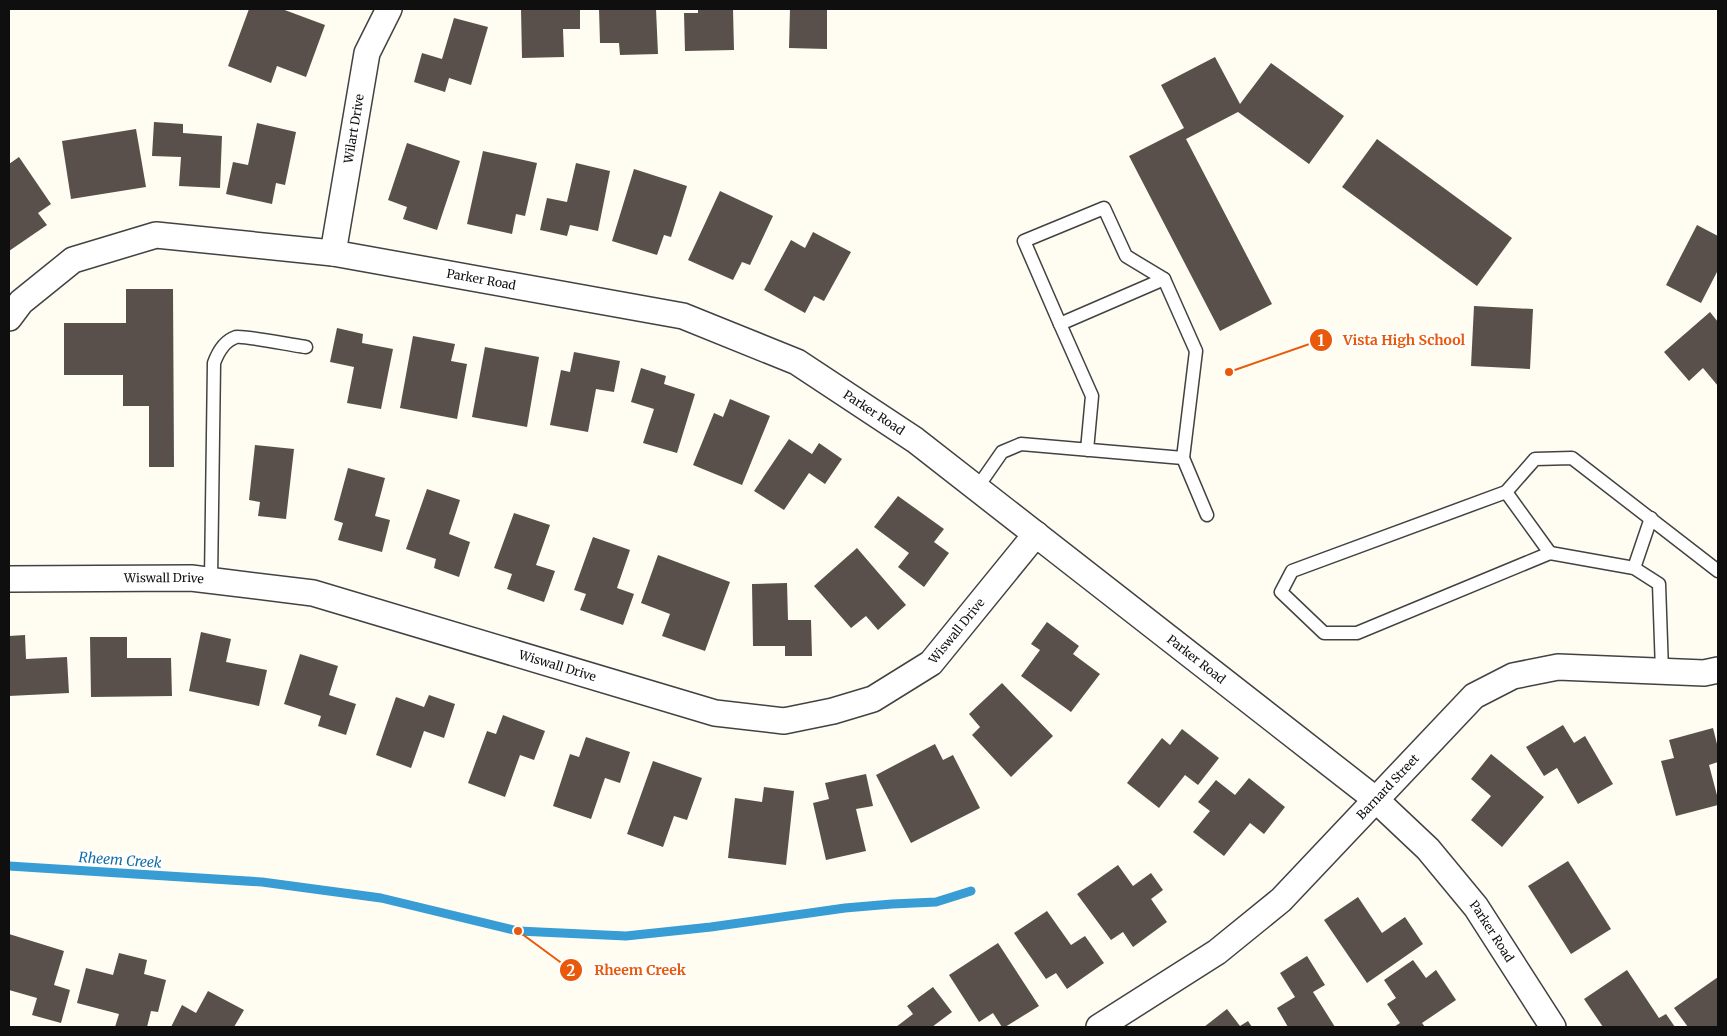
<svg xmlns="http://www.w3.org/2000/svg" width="1727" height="1036" font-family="Merriweather,serif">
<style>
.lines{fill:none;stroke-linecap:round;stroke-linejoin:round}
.stream{stroke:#379dd4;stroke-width:9}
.building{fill:#59504b}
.lane-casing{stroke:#424242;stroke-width:15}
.street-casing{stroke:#424242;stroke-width:28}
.lane{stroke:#fff;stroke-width:12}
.street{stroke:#fff;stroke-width:25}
.labels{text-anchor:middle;stroke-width:5;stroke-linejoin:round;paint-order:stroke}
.street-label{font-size:12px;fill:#0f0f0f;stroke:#fff}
.water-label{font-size:14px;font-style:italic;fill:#116ea9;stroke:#fff}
.leader{fill:none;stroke:#e8590c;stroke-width:2}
.callout-dot{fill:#e8590c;stroke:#fff;stroke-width:2}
.mark-label{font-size:15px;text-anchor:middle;font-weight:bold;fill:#fff}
.callout-label{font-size:14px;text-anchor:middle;font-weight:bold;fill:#e8590c;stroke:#fff;stroke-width:5;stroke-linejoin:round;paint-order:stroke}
</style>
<rect width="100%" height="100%" fill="#fffcf2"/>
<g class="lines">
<path class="stream" d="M 9,866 L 262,882 L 381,898 L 518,931 L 626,936 L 711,927 L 845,908 L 892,904 L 936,902 L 971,891"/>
</g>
<g class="building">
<path d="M 249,9 L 282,9 L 325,25 L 306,77 L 277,66 L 271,83 L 228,66 Z"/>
<path d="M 521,9 L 580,9 L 580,29 L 563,29 L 564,57 L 522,58 Z"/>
<path d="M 599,9 L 656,9 L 658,54 L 620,55 L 619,43 L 600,43 Z"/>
<path d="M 698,9 L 733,9 L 734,50 L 685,51 L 684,13 L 698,13 Z"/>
<path d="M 790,9 L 827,9 L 827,49 L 789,48 Z"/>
<path d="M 454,18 L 488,27 L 471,85 L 449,78 L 445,92 L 414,82 L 422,53 L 442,59 Z"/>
<path d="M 1215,57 L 1240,104 L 1271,63 L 1344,116 L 1309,164 L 1238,112 L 1186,139 L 1272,304 L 1220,331 L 1129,156 L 1184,128 L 1161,85 Z"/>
<path d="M 154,122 L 183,124 L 183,133 L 222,136 L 220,188 L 179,186 L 181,157 L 152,156 Z"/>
<path d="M 257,123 L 296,132 L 285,185 L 276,183 L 272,204 L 226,194 L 233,162 L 248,165 Z"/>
<path d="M 136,129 L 146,187 L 71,199 L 62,141 Z"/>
<path d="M 1377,139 L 1512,238 L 1477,286 L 1342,187 Z"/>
<path d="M 407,143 L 460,161 L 437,230 L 403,219 L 407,207 L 388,200 Z"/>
<path d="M 483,151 L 537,163 L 525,216 L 516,214 L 512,234 L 467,224 Z"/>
<path d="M 19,157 L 51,204 L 38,213 L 47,225 L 9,251 L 9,164 Z"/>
<path d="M 576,163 L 610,171 L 598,231 L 570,225 L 567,236 L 540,230 L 547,198 L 567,202 Z"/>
<path d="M 634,169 L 687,186 L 671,237 L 664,235 L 657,255 L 612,241 Z"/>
<path d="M 720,191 L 773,216 L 750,265 L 742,262 L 733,280 L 688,260 Z"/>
<path d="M 1697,225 L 1718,236 L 1718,270 L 1701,303 L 1666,285 Z"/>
<path d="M 813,232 L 851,252 L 824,301 L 814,296 L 805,313 L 764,290 L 791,240 L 805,248 Z"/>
<path d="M 126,289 L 173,289 L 174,467 L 149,467 L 149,406 L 123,406 L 123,375 L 64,375 L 64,323 L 126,323 Z"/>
<path d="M 1474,306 L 1533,309 L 1530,369 L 1471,366 Z"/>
<path d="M 1710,312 L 1718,322 L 1718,386 L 1703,368 L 1689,381 L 1664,352 Z"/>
<path d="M 337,328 L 363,334 L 362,343 L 393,349 L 381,409 L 347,403 L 354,367 L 330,362 Z"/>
<path d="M 413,336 L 455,344 L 451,361 L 467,364 L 457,419 L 400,408 Z"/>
<path d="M 485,347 L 539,357 L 527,427 L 472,417 Z"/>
<path d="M 574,352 L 620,361 L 614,392 L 596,389 L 588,432 L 550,425 L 561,370 L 570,372 Z"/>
<path d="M 641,368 L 666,376 L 664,384 L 695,394 L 677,453 L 643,443 L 654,409 L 631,402 Z"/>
<path d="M 730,399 L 770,416 L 742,485 L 693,465 L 714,413 L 723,417 Z"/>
<path d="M 789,439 L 812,454 L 819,443 L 842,459 L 825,484 L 809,473 L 784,510 L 754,491 Z"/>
<path d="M 255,445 L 294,449 L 286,519 L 258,516 L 260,502 L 249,500 Z"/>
<path d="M 348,468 L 385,478 L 375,516 L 390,520 L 382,552 L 338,540 L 343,523 L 334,520 Z"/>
<path d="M 427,489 L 460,500 L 449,534 L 470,542 L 459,577 L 434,568 L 436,559 L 406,549 Z"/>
<path d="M 898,496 L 944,529 L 934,542 L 949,553 L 924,587 L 898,567 L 909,553 L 874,527 Z"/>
<path d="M 514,513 L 550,525 L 536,565 L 555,571 L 544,602 L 507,589 L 512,574 L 494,568 Z"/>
<path d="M 593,537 L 630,550 L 617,588 L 634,594 L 623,625 L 580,610 L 586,594 L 574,590 Z"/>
<path d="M 857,548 L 906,605 L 878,630 L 866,616 L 851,628 L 814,586 Z"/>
<path d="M 658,555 L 730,582 L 705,651 L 662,636 L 670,614 L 641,603 Z"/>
<path d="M 787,583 L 788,620 L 811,620 L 812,656 L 785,656 L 785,646 L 753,646 L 752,584 Z"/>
<path d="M 1047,622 L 1079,646 L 1073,654 L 1100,674 L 1071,712 L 1021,676 L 1040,650 L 1031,644 Z"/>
<path d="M 201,632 L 231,639 L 226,662 L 267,670 L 259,706 L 189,691 Z"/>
<path d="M 25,635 L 26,659 L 67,657 L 69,693 L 9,696 L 9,636 Z"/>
<path d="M 90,637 L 127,637 L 127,658 L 171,658 L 172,696 L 91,697 Z"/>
<path d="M 300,654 L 338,666 L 329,695 L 356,704 L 346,735 L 318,726 L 321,716 L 284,704 Z"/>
<path d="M 1002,683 L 1053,736 L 1011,777 L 972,735 L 980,727 L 969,714 Z"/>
<path d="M 429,695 L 455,704 L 444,738 L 424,731 L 411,768 L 376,755 L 396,697 L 424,707 Z"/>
<path d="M 503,715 L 545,731 L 534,760 L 520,755 L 505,797 L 468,783 L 487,731 L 496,734 Z"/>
<path d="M 1563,725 L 1574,743 L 1585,736 L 1613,784 L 1578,804 L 1557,768 L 1544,776 L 1526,747 Z"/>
<path d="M 1713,728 L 1718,748 L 1718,762 L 1709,765 L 1718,799 L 1718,805 L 1676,816 L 1661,761 L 1674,758 L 1669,740 Z"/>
<path d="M 1182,729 L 1219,758 L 1198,785 L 1185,775 L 1159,808 L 1127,783 L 1162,738 L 1170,745 Z"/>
<path d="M 586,737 L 630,752 L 620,783 L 605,778 L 591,819 L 553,806 L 570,754 L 579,757 Z"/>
<path d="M 935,744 L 943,760 L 953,755 L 980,808 L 911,843 L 876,775 Z"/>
<path d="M 1491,754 L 1544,797 L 1502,847 L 1471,820 L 1491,796 L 1471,779 Z"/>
<path d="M 653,761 L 702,778 L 687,820 L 674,816 L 663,847 L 627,834 Z"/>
<path d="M 866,774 L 873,806 L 856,809 L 866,851 L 826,860 L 813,803 L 829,799 L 825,783 Z"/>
<path d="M 1249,778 L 1285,807 L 1264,834 L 1250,823 L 1224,856 L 1193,832 L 1210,811 L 1198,802 L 1216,780 L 1235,795 Z"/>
<path d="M 764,787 L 794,791 L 786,865 L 728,858 L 735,798 L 762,802 Z"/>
<path d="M 1568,861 L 1611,929 L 1571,954 L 1528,886 Z"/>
<path d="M 1118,865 L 1133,886 L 1151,873 L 1163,890 L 1151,899 L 1167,922 L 1133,947 L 1123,932 L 1111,940 L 1077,894 Z"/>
<path d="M 1358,897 L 1382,933 L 1405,917 L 1423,944 L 1367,983 L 1324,920 Z"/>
<path d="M 1047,911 L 1071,945 L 1085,936 L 1104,963 L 1067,989 L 1056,973 L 1046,979 L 1014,933 Z"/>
<path d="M 9,934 L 64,951 L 54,985 L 70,990 L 61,1023 L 32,1015 L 37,998 L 9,990 Z"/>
<path d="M 998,943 L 1039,1006 L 1005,1027 L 1002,1027 L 993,1013 L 979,1022 L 949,975 Z"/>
<path d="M 119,953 L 147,960 L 144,974 L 166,980 L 158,1012 L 151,1011 L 147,1027 L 115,1027 L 119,1014 L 77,1003 L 86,968 L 113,975 Z"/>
<path d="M 1307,956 L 1325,985 L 1313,992 L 1335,1027 L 1288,1027 L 1277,1008 L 1295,997 L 1280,973 Z"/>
<path d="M 1413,960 L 1426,978 L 1436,970 L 1456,1000 L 1422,1023 L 1425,1027 L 1394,1027 L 1400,1023 L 1387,1004 L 1396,998 L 1384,980 Z"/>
<path d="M 1627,970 L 1659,1018 L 1666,1014 L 1675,1027 L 1603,1027 L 1584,999 Z"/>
<path d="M 1718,977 L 1718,1027 L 1688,1027 L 1674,1008 Z"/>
<path d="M 933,987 L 952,1012 L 932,1027 L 896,1027 L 913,1014 L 907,1006 Z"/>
<path d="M 208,991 L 244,1010 L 234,1027 L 171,1027 L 182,1005 L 196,1013 Z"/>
<path d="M 1227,1009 L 1240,1026 L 1248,1021 L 1252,1027 L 1204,1027 Z"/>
</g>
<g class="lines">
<defs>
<g id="lane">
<path d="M 1060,324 L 1024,241 L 1104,208 L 1126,256 L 1164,279"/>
<path d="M 1183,458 L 1207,515"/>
<path d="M 977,488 L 1002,452 L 1021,444 L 1183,458 L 1196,351 L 1164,279 L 1060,324 L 1092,396 L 1087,450"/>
<path d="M 1506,492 L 1550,553"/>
<path d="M 1634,568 L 1651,518"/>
<path d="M 211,580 L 214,363 C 218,352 224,341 236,337 C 243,335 295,346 306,347"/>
<path d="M 1662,671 L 1659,584 L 1634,568 L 1550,553 L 1357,633 L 1324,633 L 1281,592 L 1292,571 L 1506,492 L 1535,459 L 1572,458 L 1718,571"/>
</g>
<g id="street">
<path id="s1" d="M 333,253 L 367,53 L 389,9"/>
<path id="s2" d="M 9,318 L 21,302 L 73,260 L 156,235 L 333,253 L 683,316 L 797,362 L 915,440 L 1375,799 L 1428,849 L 1476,907 L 1553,1027"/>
<path id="s3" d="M 9,579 L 191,578 L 313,593 L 715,713 L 784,721 L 833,711 L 873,699 L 931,663 L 1036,534"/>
<path id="s4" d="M 1099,1027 L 1217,952 L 1281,900 L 1474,696 L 1513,676 L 1558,667 L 1704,673 L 1718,670"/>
</g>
</defs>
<use href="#lane" class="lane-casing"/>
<use href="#street" class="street-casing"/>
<use href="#lane" class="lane"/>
<use href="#street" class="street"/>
</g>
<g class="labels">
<g class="street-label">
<text dy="4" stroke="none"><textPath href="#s1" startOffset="126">Wilart Drive</textPath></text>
<text dy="4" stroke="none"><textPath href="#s2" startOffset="502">Parker Road</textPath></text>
<text dy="4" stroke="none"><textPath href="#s2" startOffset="922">Parker Road</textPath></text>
<text dy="4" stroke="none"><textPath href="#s3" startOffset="155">Wiswall Drive</textPath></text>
<text dy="4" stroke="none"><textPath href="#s3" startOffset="995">Wiswall Drive</textPath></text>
<text dy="4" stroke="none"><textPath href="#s2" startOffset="1328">Parker Road</textPath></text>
<text dy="4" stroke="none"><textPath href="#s3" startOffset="560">Wiswall Drive</textPath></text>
<text dy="4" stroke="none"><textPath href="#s4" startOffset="378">Barnard Street</textPath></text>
<text dy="4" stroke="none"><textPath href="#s2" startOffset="1732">Parker Road</textPath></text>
</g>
<g class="water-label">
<text transform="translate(120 860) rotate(4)" y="5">Rheem Creek</text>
</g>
</g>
<path class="leader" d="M1229 372L1321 340M518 931L571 970"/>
<g class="callout-dot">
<circle cx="1229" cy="372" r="5"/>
<circle cx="518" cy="931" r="5"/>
<circle cx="1321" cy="340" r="12"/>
<circle cx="571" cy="970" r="12"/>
</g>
<g class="mark-label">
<text x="1321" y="346">1</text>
<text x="571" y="976">2</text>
</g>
<g class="callout-label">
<text x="1404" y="345">Vista High School</text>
<text x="640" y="975">Rheem Creek</text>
</g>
<rect width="1727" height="1036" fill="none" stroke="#0f0f0f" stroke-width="20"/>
</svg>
